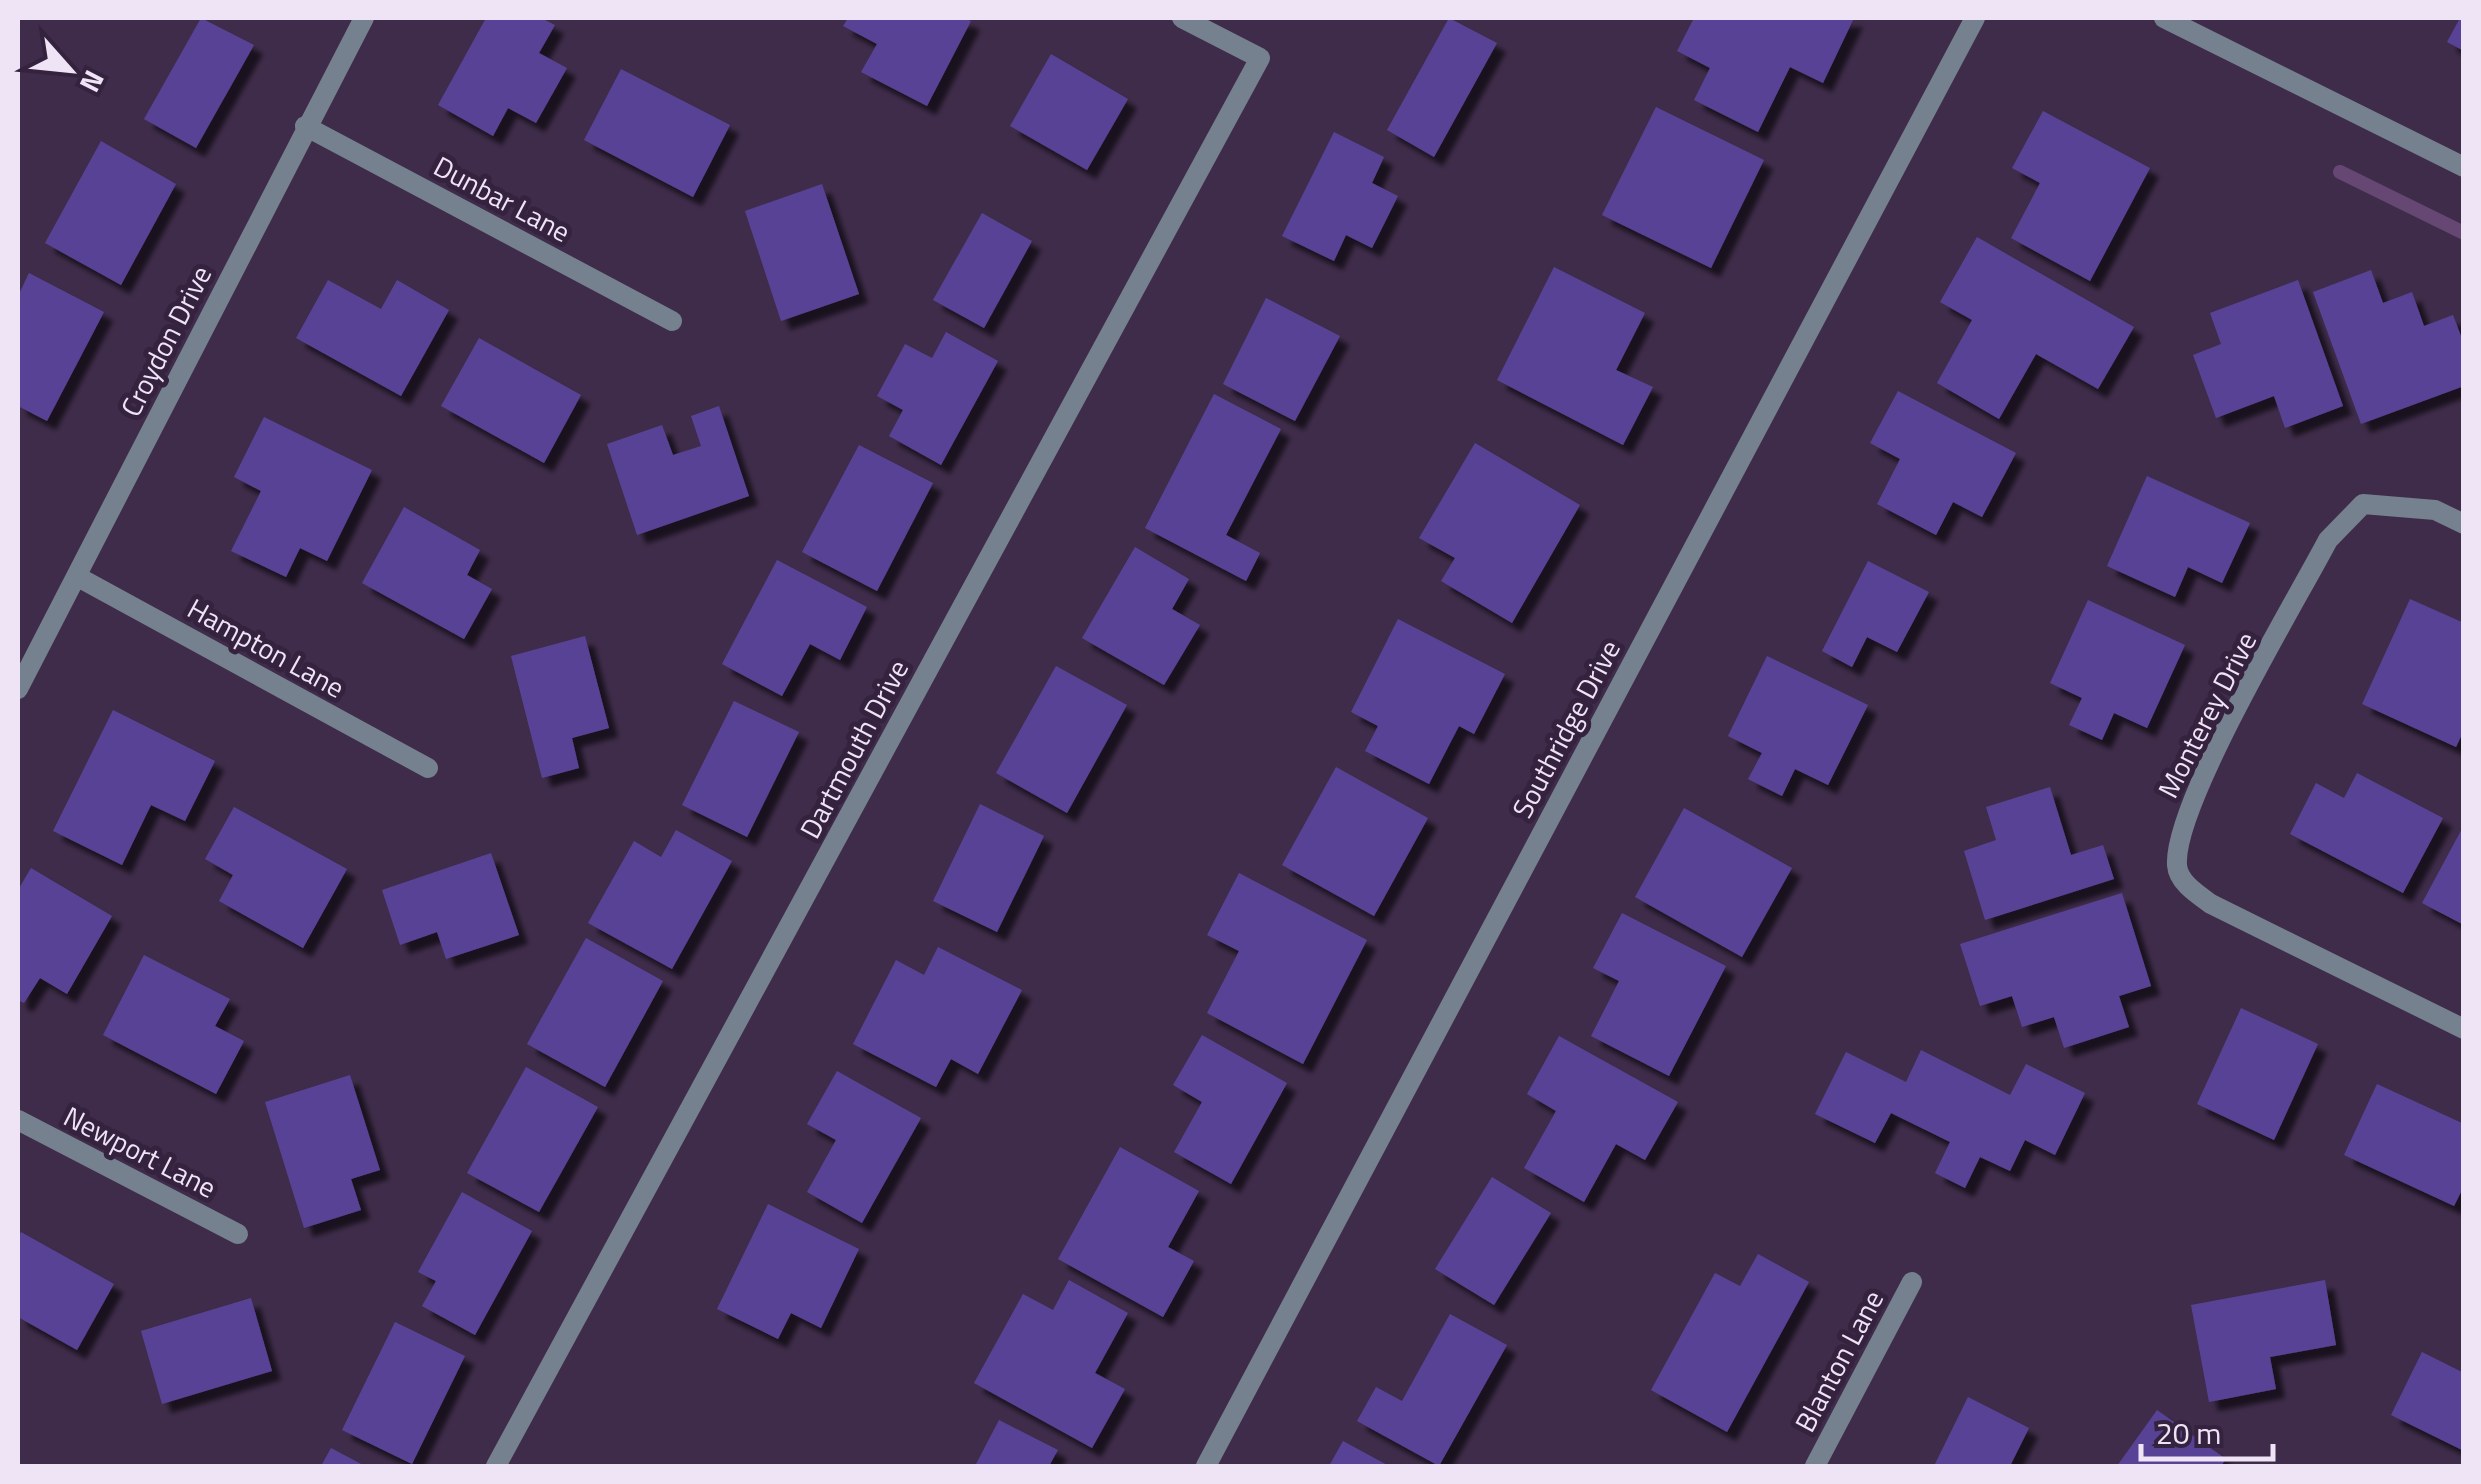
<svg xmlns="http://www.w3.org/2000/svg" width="2481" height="1484" font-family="'Titillium Web',sans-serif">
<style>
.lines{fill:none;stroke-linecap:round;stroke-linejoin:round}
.stream{stroke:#664774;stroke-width:14}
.building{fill:#594395;filter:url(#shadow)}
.minor{stroke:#75818f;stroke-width:20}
.labels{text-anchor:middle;stroke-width:10;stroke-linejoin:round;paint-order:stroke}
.street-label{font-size:28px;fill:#efe3f6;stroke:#35223f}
</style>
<defs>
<filter id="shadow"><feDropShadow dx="9" dy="9" stdDeviation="2.5" flood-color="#0009"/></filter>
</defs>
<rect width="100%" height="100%" fill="#3f2c4a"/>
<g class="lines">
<path class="stream" d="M 2340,172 L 2464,233"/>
</g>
<g class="building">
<path d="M 201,18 L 254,45 L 196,148 L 144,119 Z"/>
<path d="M 486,18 L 541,18 L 555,25 L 539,53 L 567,68 L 536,123 L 508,108 L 493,136 L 438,105 Z"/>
<path d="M 848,18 L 964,18 L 971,21 L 927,106 L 861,72 L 877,44 L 843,26 Z"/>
<path d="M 1449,18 L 1497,43 L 1434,157 L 1387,130 Z"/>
<path d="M 1694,18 L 1854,18 L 1823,83 L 1790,67 L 1758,132 L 1694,100 L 1710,68 L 1677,51 Z"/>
<path d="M 2460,18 L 2464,18 L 2464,51 L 2447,42 Z"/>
<path d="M 1051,54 L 1128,99 L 1087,170 L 1010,126 Z"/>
<path d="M 621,69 L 730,125 L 693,197 L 584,140 Z"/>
<path d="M 1656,107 L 1764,160 L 1711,268 L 1602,215 Z"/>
<path d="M 2043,111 L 2150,168 L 2090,281 L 2011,238 L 2040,183 L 2012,168 Z"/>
<path d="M 1334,132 L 1384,157 L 1372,183 L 1398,196 L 1372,248 L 1346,235 L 1334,261 L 1282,236 Z"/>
<path d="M 101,141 L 176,184 L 121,285 L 45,243 Z"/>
<path d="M 822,184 L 859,294 L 781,321 L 745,211 Z"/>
<path d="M 982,213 L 1032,241 L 984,328 L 933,300 Z"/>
<path d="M 1977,237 L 2134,327 L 2098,389 L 2036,354 L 1999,419 L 1937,383 L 1972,320 L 1940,302 Z"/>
<path d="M 1554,267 L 1645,313 L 1616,370 L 1653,387 L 1623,445 L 1497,380 Z"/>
<path d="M 2371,270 L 2383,303 L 2412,292 L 2424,326 L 2453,315 L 2464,344 L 2464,386 L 2361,424 L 2313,292 Z"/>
<path d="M 29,273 L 104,312 L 47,421 L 18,406 L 18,296 Z"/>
<path d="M 328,280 L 381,309 L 397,280 L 449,310 L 401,396 L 296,338 Z"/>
<path d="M 2298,280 L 2343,406 L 2285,428 L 2274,396 L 2216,418 L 2193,355 L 2221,344 L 2210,313 Z"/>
<path d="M 1266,298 L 1340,336 L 1295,421 L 1223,384 Z"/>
<path d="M 946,332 L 998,361 L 941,465 L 889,436 L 903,410 L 877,396 L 905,344 L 932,358 Z"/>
<path d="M 479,338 L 581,395 L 544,463 L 441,406 Z"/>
<path d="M 1898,391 L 2016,453 L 1982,517 L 1953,502 L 1936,535 L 1877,504 L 1900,459 L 1870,443 Z"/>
<path d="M 1214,394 L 1281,429 L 1226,535 L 1260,553 L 1246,581 L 1145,528 Z"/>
<path d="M 719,406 L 749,496 L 637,535 L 607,444 L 662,425 L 673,455 L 701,446 L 691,416 Z"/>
<path d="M 264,417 L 372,470 L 327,561 L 300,548 L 286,577 L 231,551 L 261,491 L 234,477 Z"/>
<path d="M 1475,443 L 1580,505 L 1512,623 L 1441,581 L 1455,558 L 1419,538 Z"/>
<path d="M 859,445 L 933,483 L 877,591 L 802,552 Z"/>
<path d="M 2147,476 L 2250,523 L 2222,583 L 2188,567 L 2175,597 L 2107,566 Z"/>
<path d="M 404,507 L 480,550 L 467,575 L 492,589 L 464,639 L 362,583 Z"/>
<path d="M 1135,547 L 1189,579 L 1172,609 L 1200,625 L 1164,685 L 1082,638 Z"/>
<path d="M 777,560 L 867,607 L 840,660 L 810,644 L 782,696 L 722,664 Z"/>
<path d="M 1868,561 L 1929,592 L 1897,652 L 1867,637 L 1852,667 L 1822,651 Z"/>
<path d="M 2410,599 L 2464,623 L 2464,730 L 2456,747 L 2362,704 Z"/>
<path d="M 2088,600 L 2185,645 L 2147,728 L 2114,713 L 2102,740 L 2069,725 L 2082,698 L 2050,683 Z"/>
<path d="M 1398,619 L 1505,674 L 1474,734 L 1459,726 L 1429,784 L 1365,751 L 1378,726 L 1351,712 Z"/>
<path d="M 585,636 L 609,728 L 572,738 L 579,768 L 542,778 L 511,656 Z"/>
<path d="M 1767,656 L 1868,705 L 1828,785 L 1795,769 L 1782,796 L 1748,779 L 1762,753 L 1728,736 Z"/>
<path d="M 1056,666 L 1127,705 L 1067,813 L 996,773 Z"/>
<path d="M 734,701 L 799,732 L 747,837 L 682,805 Z"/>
<path d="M 113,710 L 215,761 L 185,821 L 151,805 L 122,865 L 53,831 Z"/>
<path d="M 1336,767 L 1428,818 L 1374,916 L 1282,865 Z"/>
<path d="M 2357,773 L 2443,818 L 2403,893 L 2290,834 L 2316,783 L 2344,798 Z"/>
<path d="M 2050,787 L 2071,855 L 2103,845 L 2114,879 L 1985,920 L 1964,851 L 1996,840 L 1986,807 Z"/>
<path d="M 980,804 L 1044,836 L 997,932 L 933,901 Z"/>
<path d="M 234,807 L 347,869 L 303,948 L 219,901 L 233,875 L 205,859 Z"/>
<path d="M 1684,808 L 1792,868 L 1742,957 L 1635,897 Z"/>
<path d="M 2464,825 L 2464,925 L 2422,903 Z"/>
<path d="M 676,830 L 732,861 L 672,969 L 588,923 L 634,841 L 661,857 Z"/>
<path d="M 491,853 L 519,935 L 446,959 L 437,932 L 400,945 L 382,890 Z"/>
<path d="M 31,868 L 112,916 L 67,994 L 40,978 L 24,1003 L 18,1000 L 18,890 Z"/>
<path d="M 1239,873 L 1367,940 L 1303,1064 L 1207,1013 L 1239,951 L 1207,935 Z"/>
<path d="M 2122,893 L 2151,986 L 2119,996 L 2129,1027 L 2064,1048 L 2054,1017 L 2022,1027 L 2012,996 L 1980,1006 L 1960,944 Z"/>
<path d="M 1622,913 L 1726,966 L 1669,1076 L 1591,1036 L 1619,981 L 1593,968 Z"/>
<path d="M 586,938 L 663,981 L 605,1087 L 527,1044 Z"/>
<path d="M 938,947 L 1022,990 L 978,1074 L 951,1059 L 936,1087 L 853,1044 L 896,960 L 924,975 Z"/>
<path d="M 144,955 L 230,999 L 215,1026 L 244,1041 L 216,1094 L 103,1035 Z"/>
<path d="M 2241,1008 L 2318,1044 L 2274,1140 L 2197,1104 Z"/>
<path d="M 1202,1035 L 1287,1083 L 1231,1184 L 1174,1152 L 1202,1102 L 1173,1085 Z"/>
<path d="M 1559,1036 L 1678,1102 L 1645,1160 L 1616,1144 L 1584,1202 L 1524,1168 L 1556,1111 L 1527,1094 Z"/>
<path d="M 1921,1050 L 2010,1095 L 2026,1064 L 2085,1093 L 2055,1155 L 2025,1140 L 2010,1171 L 1980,1157 L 1965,1188 L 1935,1173 L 1950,1142 L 1891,1113 L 1875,1143 L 1815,1114 L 1846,1052 L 1906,1082 Z"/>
<path d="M 526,1067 L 598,1107 L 539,1212 L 467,1173 Z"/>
<path d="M 837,1071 L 921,1118 L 862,1223 L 807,1192 L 836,1140 L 807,1124 Z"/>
<path d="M 350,1075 L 380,1170 L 351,1179 L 361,1210 L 304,1228 L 265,1102 Z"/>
<path d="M 2377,1084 L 2464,1124 L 2464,1186 L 2454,1206 L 2344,1155 Z"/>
<path d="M 1120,1147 L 1199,1191 L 1168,1247 L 1194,1261 L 1163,1317 L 1058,1259 Z"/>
<path d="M 1492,1177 L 1551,1213 L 1494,1305 L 1435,1269 Z"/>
<path d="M 462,1192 L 532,1231 L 475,1335 L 422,1306 L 436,1281 L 418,1272 Z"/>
<path d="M 768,1204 L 859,1249 L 821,1328 L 791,1313 L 778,1339 L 717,1309 Z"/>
<path d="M 21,1232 L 114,1284 L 77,1350 L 18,1317 L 18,1239 Z"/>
<path d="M 1758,1254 L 1809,1282 L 1727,1432 L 1651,1390 L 1715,1273 L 1740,1286 Z"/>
<path d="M 1069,1280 L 1128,1313 L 1095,1373 L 1125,1389 L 1092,1448 L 974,1383 L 1023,1294 L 1053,1310 Z"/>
<path d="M 2325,1280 L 2336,1345 L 2270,1357 L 2276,1389 L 2209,1402 L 2191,1305 Z"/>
<path d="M 251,1298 L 272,1371 L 162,1404 L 141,1331 Z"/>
<path d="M 1450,1314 L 1507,1345 L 1439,1466 L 1357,1421 L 1376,1387 L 1402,1401 Z"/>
<path d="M 395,1322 L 465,1356 L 412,1464 L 342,1430 Z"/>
<path d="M 2422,1352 L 2464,1373 L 2464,1451 L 2391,1415 Z"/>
<path d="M 1968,1397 L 2029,1428 L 2010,1466 L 1934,1466 Z"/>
<path d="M 2157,1410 L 2226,1459 L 2221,1466 L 2117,1466 Z"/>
<path d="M 999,1420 L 1058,1450 L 1049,1466 L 975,1466 Z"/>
<path d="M 1343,1441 L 1389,1466 L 1329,1466 Z"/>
<path d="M 331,1448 L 365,1466 L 321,1466 Z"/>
</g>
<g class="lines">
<g class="minor">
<path d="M 2164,18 L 2464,167"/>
<path d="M 305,126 L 672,321"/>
<path d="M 2464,524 L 2435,510 L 2363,504 L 2328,540 C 2295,603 2173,805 2177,865 C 2178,882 2197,894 2211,904 L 2464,1029"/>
<path d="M 78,577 L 428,768"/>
<path d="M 18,689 L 364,18"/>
<path d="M 18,1120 L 238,1234"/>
<path d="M 496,1466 L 1260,58 L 1182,18"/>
<path d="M 1206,1466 L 1975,18"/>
<path d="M 1815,1466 L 1912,1282"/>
</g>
</g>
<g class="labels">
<g class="street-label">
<text transform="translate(502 199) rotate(28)" y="10">Dunbar Lane</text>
<text transform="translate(166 341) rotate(-63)" y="10">Croydon Drive</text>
<text transform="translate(266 648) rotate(29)" y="10">Hampton Lane</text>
<text transform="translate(2207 715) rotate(-63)" y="10">Monterey Drive</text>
<text transform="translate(1566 729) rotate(-62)" y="10">Southridge Drive</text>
<text transform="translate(854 749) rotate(-62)" y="10">Dartmouth Drive</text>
<text transform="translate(140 1152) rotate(27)" y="10">Newport Lane</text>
<text transform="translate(1839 1361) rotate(-62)" y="10">Blanton Lane</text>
</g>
</g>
<rect width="2481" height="1484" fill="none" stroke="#efe3f6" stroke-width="40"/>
<g transform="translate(70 70) rotate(117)" stroke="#35223f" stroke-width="8" paint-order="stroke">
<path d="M0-8L18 38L0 25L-18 38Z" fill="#efe3f6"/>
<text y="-15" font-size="28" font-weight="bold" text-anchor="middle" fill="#efe3f6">N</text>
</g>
<path d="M2141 1444v15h132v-15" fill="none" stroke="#efe3f6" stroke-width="5"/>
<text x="2156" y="1444" font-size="30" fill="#efe3f6" stroke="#35223f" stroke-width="8" paint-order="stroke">20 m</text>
</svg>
